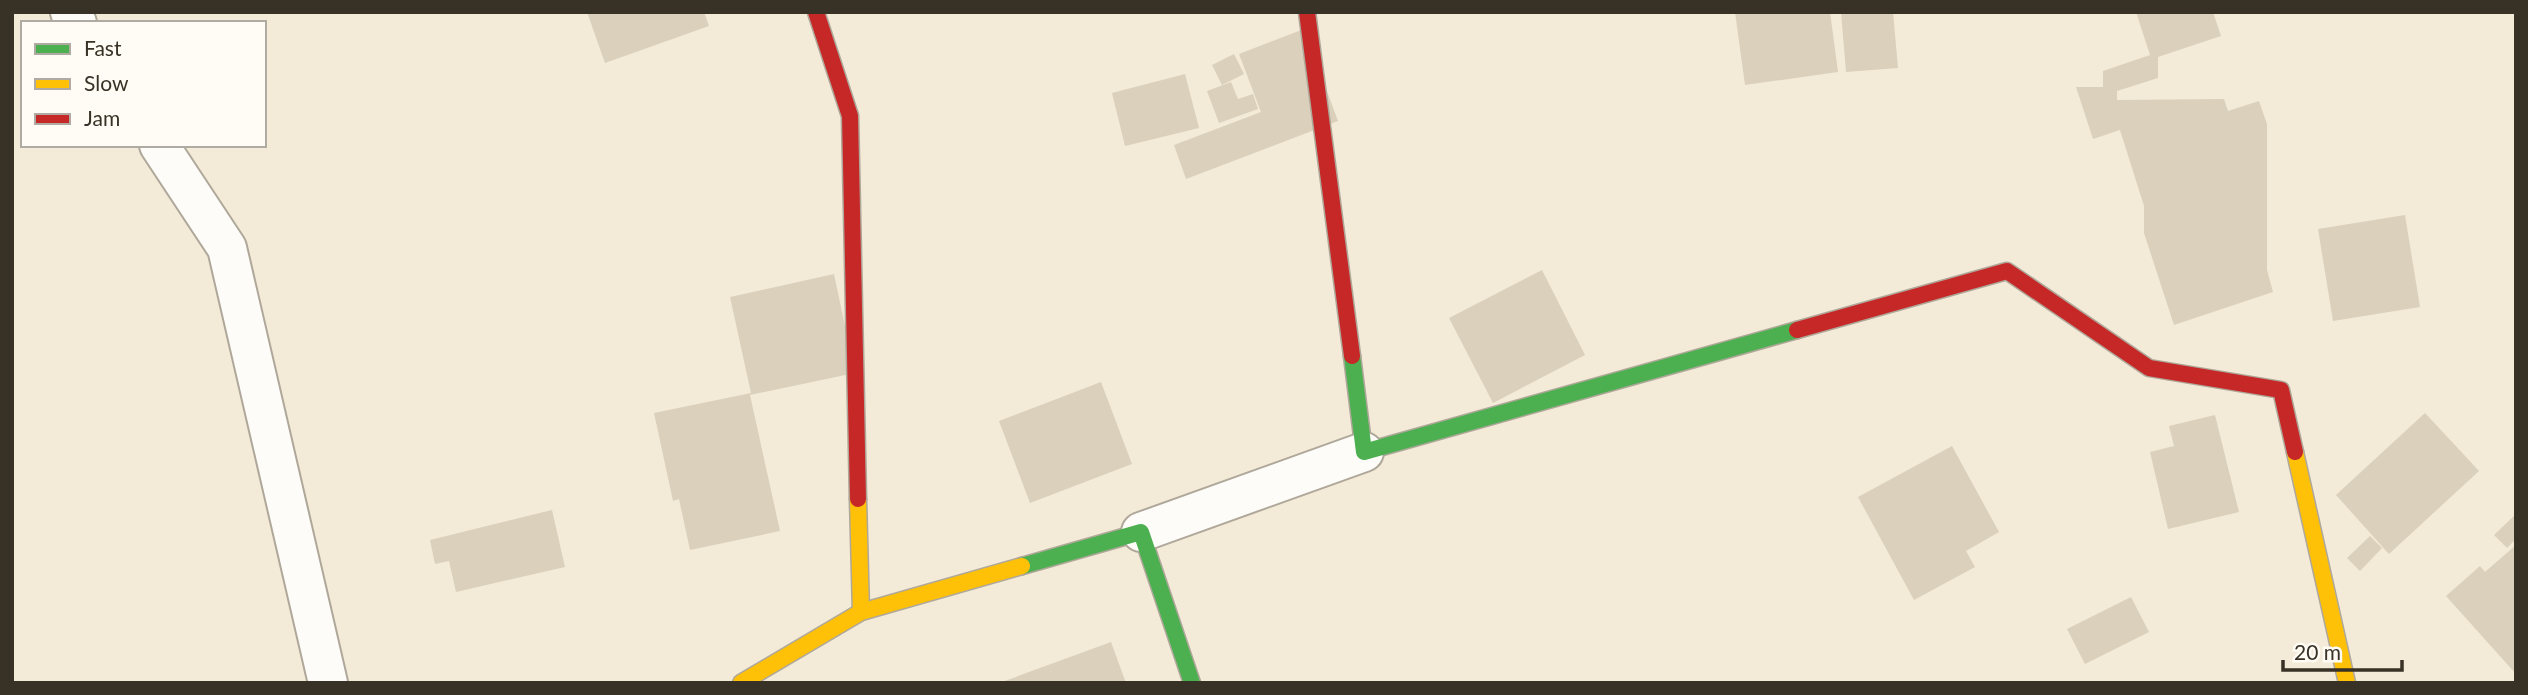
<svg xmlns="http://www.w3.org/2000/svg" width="2528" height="695" font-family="Lato,sans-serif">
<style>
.building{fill:#dbd0bc}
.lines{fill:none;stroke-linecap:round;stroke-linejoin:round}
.street-casing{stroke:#afa89a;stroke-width:42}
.fast-casing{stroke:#afa89a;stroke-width:19}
.slow-casing{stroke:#afa89a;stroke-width:19}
.jam-casing{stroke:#afa89a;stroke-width:19}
.street{stroke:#fdfcf9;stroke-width:38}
.fast{stroke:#4caf50;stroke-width:16}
.slow{stroke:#ffc107;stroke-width:16}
.jam{stroke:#c62828;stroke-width:16}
</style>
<rect width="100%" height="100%" fill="#f3ead7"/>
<g class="building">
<path d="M 587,12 L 704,12 L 709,26 L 605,63 Z"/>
<path d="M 1735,12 L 1830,12 L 1838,72 L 1745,85 Z"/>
<path d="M 1841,12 L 1893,12 L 1898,68 L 1846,72 Z"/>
<path d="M 2136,12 L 2213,12 L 2221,36 L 2158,57 L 2158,78 L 2117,91 L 2117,100 L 2224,99 L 2228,111 L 2259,101 L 2267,124 L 2267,270 L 2273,292 L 2174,325 L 2144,233 L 2144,206 L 2120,130 L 2093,139 L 2076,87 L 2103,87 L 2103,71 L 2150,55 Z"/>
<path d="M 1304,29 L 1338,121 L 1186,179 L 1174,145 L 1261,112 L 1239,54 Z"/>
<path d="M 1234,54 L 1244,74 L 1222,85 L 1212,65 Z"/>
<path d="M 1185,74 L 1199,128 L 1125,146 L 1112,93 Z"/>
<path d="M 1231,82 L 1238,99 L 1253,94 L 1258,109 L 1219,123 L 1207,91 Z"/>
<path d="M 2405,215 L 2420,307 L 2333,321 L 2318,229 Z"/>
<path d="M 1542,270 L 1585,355 L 1493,403 L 1449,318 Z"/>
<path d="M 834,274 L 855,373 L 750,395 L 780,531 L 690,550 L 679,499 L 673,501 L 654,413 L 751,393 L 730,297 Z"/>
<path d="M 1101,382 L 1132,464 L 1030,503 L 999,421 Z"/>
<path d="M 2425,413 L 2479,471 L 2389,554 L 2336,495 Z"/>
<path d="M 2215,415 L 2239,512 L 2168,529 L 2150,452 L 2174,446 L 2169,426 Z"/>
<path d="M 1952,446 L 1999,532 L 1966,551 L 1975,567 L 1914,600 L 1858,497 Z"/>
<path d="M 552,510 L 565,567 L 456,592 L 449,561 L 435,564 L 430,540 Z"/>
<path d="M 2516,514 L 2516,539 L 2507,548 L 2494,535 Z"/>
<path d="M 2370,536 L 2382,548 L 2360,571 L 2347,558 Z"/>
<path d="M 2516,545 L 2516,674 L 2446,596 L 2480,566 L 2485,572 Z"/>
<path d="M 2131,597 L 2149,632 L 2085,664 L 2067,629 Z"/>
<path d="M 1111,642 L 1126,683 L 1002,683 L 1002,682 Z"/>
</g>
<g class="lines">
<defs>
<g id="street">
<path d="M 70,12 L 77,23"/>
<path d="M 159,145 L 227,248 L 328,683"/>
<path d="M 1141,532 L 1364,452"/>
</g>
<g id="fast">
<path d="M 1352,356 L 1364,452 L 1797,330"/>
<path d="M 1022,566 L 1141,532 L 1192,683"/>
</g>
<g id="slow">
<path d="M 2295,452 L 2347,683"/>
<path d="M 858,499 L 861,612"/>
<path d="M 741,683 L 861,612 L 1022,566"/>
</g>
<g id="jam">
<path d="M 816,12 L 850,116 L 858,499"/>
<path d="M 1307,12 L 1352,356"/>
<path d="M 1797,330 L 2007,271 L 2149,368 L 2281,390 L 2295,452"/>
</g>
</defs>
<use href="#street" class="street-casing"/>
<use href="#fast" class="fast-casing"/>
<use href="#slow" class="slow-casing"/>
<use href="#jam" class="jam-casing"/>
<use href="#street" class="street"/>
<use href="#fast" class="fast"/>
<use href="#slow" class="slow"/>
<use href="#jam" class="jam"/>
</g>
<rect width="2528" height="695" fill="none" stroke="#383125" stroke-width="28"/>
<rect x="21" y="21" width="245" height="126" fill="#fffcf5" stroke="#afaba2" stroke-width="2"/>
<rect x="35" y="44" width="35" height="10" fill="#4caf50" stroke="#afaba2" stroke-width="2"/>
<text x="84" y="56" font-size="21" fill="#383125">Fast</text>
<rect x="35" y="79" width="35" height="10" fill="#ffc107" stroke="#afaba2" stroke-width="2"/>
<text x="84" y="91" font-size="21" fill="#383125">Slow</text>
<rect x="35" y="114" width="35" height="10" fill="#c62828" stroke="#afaba2" stroke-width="2"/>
<text x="84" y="126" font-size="21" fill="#383125">Jam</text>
<path d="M2283 660v10h119v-10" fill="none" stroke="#383125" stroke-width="3.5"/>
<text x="2294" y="660" font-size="21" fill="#383125" stroke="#fffcf5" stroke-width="5" paint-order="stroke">20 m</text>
</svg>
